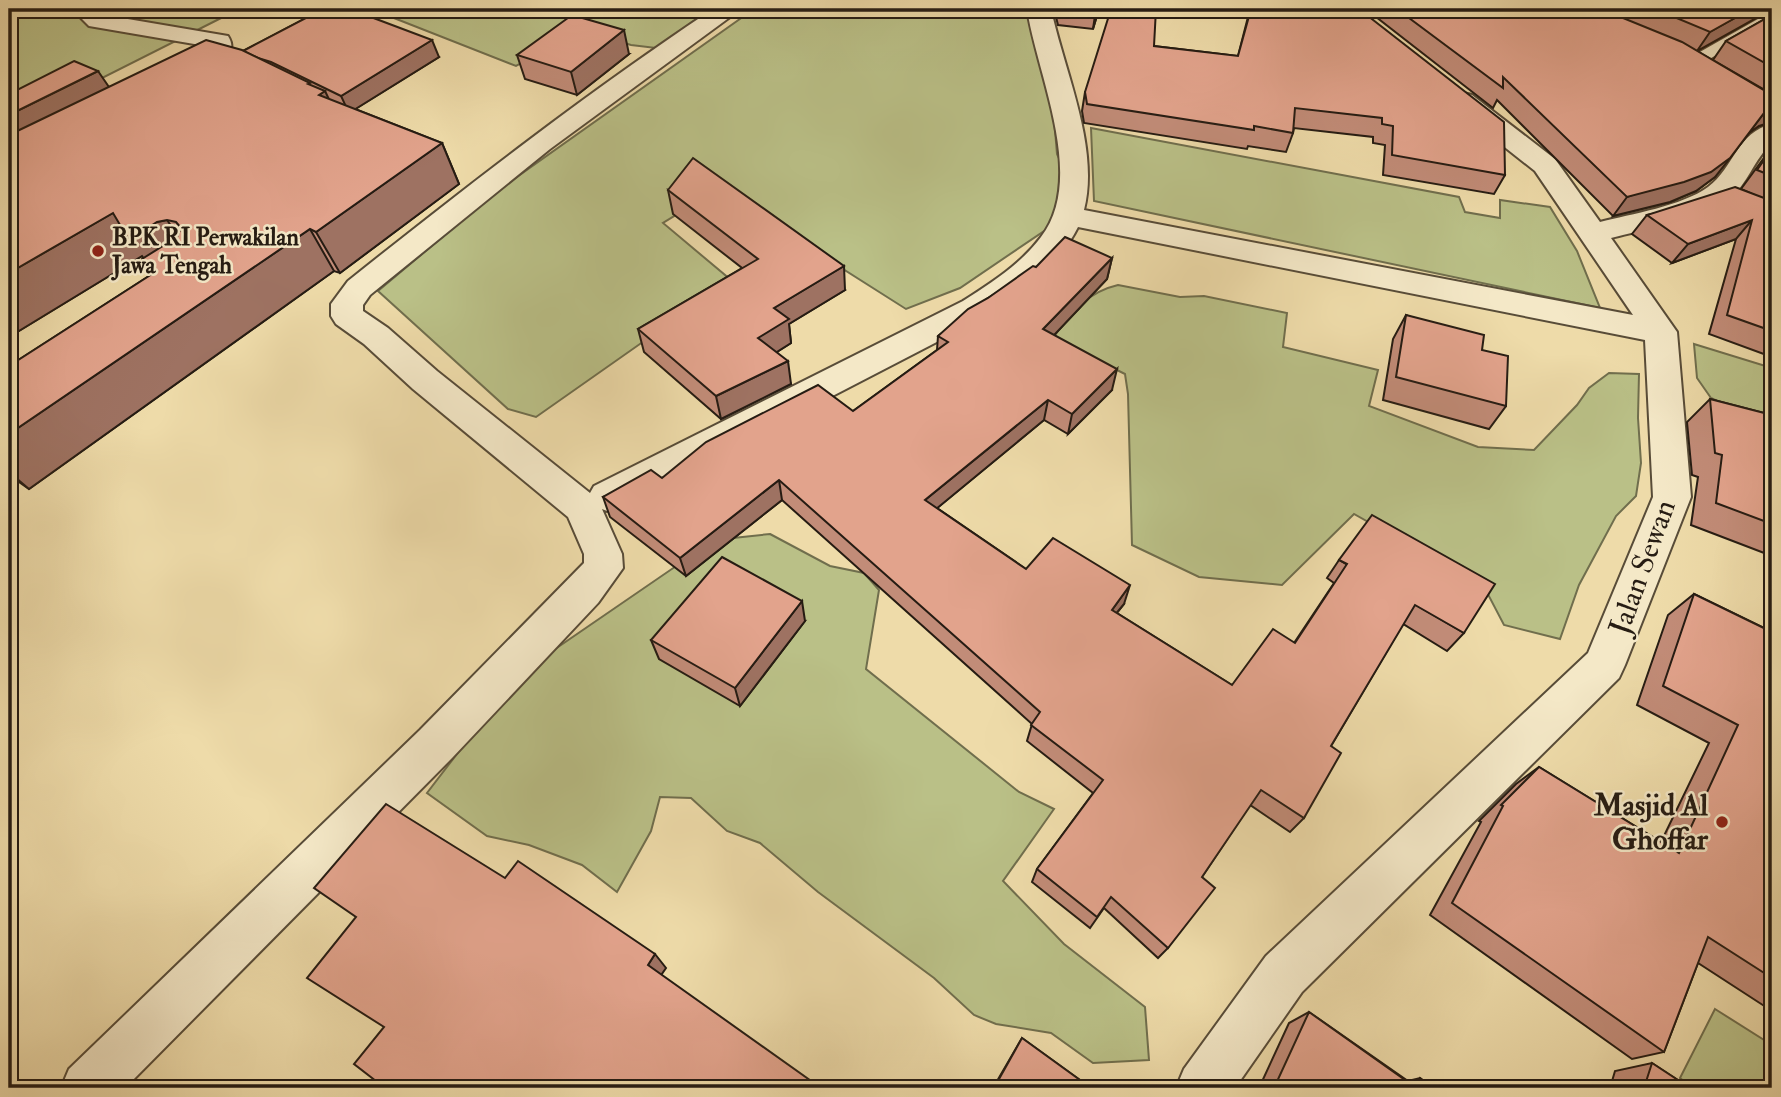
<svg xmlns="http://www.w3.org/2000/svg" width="1781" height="1097" font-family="'IM FELL Double Pica',serif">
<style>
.green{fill:#bac087;stroke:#706e4d;stroke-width:2}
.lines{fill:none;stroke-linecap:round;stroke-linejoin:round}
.service-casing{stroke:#584c38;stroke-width:4}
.minor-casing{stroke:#584c38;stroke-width:4}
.service{fill:#f4e8c7;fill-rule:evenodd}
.minor{fill:#f4e8c7;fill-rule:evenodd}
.wall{fill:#c28c78;stroke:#261c13;stroke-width:2}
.shaded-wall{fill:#9e7262;stroke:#261c13;stroke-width:2}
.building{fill:#e2a38c;stroke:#261c13;stroke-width:2}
.poi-dot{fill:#8f2418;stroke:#f4e8c7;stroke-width:2.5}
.labels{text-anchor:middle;stroke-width:5;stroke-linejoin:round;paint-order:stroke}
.far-poi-label{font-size:24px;font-weight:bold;fill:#261c13;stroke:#f4e8c7;text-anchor:start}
.street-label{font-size:30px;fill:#261c13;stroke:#f4e8c7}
.poi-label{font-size:30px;font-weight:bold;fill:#261c13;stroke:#f4e8c7;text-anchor:end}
</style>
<rect width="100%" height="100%" fill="#eedba9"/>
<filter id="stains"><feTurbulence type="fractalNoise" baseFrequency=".00286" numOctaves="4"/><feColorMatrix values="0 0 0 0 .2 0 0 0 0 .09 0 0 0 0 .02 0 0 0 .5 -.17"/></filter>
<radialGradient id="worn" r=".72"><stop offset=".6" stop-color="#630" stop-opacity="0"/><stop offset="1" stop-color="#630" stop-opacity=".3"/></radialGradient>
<g class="green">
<path d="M 9,9 L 239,9 L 9,125 Z"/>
<path d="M 371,9 L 678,9 L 697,19 L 656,48 L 631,45 L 583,30 L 516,66 Z"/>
<path d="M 754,9 L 1036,9 L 1054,118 L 1057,154 L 1072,188 L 1050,227 L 960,288 L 906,309 L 720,191 L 712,193 L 663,223 L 731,280 L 536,417 L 508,409 L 378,291 L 497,191 Z"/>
<path d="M 1091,128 L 1459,197 L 1465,212 L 1500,218 L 1500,200 L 1550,207 L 1577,251 L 1600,308 L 1094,201 Z"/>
<path d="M 1118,285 L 1180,297 L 1204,296 L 1287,313 L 1283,347 L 1378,370 L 1369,406 L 1478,447 L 1534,450 L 1577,405 L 1589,388 L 1609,373 L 1639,374 L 1638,418 L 1641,463 L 1636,496 L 1616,516 L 1579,585 L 1560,639 L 1504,625 L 1480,579 L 1418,550 L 1354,514 L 1282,585 L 1199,577 L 1132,545 L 1128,394 L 1125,374 L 1053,338 C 1070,313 1087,292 1118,285 Z"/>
<path d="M 1694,344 L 1772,368 L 1772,427 L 1711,398 L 1697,378 Z"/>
<path d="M 770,534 L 830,566 L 864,573 L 879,590 L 866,669 L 1019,792 L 1054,809 L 1003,881 L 1064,944 L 1145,1007 L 1149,1060 L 1093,1063 L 1051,1033 L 996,1024 L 974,1015 L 934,978 L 818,892 L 760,843 L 727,831 L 691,798 L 660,797 L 651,831 L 617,892 L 582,865 L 529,845 L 487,836 L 427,793 L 486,716 L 545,656 L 682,562 L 733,538 Z"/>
<path d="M 1715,1009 L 1772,1045 L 1772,1088 L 1692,1088 L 1680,1078 Z"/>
</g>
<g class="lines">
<defs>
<path id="service" d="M 1772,11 L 1772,23 L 1699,65 L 1687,65 L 1684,61 Z"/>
<g id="minor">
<path d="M 90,9 L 116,9 L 110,16 L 228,36 C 239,53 221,64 205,60 L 202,55 L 206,46 L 89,26 L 81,18 Z"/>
<path d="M 713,9 L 741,9 L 550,149 L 370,295 L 363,305 L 363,311 L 388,328 L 437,371 L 590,493 L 594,486 L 963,301 C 991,283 1021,264 1041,237 C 1087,178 1037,75 1027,9 L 1051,9 C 1064,71 1100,147 1084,210 L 1633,315 L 1535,171 L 1454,107 L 1450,101 L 1454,95 L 1463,93 L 1472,95 L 1555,159 L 1600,222 C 1631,214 1682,206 1708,187 C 1734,168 1737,132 1772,124 L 1772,143 C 1754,159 1748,184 1729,199 C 1706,218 1642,230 1611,238 L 1677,332 L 1691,497 L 1625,665 L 1619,678 L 1302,992 L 1235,1088 L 1176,1088 L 1184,1069 L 1266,956 L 1588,653 L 1653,497 L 1645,340 L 1078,227 C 1058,267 1021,292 985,317 L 620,506 L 607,511 L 602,509 L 622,554 L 623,568 L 598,603 L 452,758 L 125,1088 L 61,1088 L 69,1069 L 420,730 L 584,563 L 584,554 L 568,517 L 413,389 L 364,344 L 336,324 L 331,316 L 331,304 L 348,281 C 467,186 587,93 713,9 Z"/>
</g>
</defs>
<use href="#service" class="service-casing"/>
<use href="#minor" class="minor-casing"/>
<use href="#service" class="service"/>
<use href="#minor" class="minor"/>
</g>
<g class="wall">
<path d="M 287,9 L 394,9 L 376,19 L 439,57 L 355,109 L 442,143 L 459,184 L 340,273 L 334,271 L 29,489 L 9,475 L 9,366 L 152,274 L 142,256 L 9,337 L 9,94 L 109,87 L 243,51 L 310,16 Z"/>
<path d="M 1054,9 L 1099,9 L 1093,29 L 1058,25 Z"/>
<path d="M 1250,9 L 1505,175 L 1494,194 L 1383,175 L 1385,145 L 1373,143 L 1373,137 L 1294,128 L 1293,133 L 1286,152 L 1248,146 L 1247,149 L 1084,123 L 1082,111 L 1085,92 L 1154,46 L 1238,56 Z"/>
<path d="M 1360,9 L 1772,9 L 1697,51 L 1772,95 L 1772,122 L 1759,126 L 1750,132 L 1715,177 L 1696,191 L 1670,202 L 1613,216 L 1497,100 L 1493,108 L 1367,10 Z"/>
<path d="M 1772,15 L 1772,94 L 1713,60 L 1726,41 Z"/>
<path d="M 629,54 L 577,95 L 525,79 L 517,55 Z"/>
<path d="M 1772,147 L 1772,357 L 1709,334 L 1736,239 L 1672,263 L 1632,234 L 1647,215 L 1752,194 L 1741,189 Z"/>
<path d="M 668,190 L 845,290 L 789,324 L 791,343 L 777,352 L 791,384 L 721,419 L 644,352 L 638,329 L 742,268 L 673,214 Z"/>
<path d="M 1112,258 L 1107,279 L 1054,335 L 1112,390 L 1068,434 L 1044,420 L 937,508 L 1026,569 L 1124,604 L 1117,613 L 1232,685 L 1294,643 L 1334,583 L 1327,578 L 1339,560 L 1464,633 L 1447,651 L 1403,624 L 1331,746 L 1304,818 L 1290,832 L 1250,805 L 1202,877 L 1168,948 L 1158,958 L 1104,908 L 1090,928 L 1032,882 L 1037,869 L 1093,793 L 1027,741 L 1032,724 L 782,500 L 686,576 L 610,517 L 603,497 L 662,478 L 853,411 L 937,350 L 938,336 L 988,298 L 1036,267 Z"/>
<path d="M 1406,315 L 1482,350 L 1506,406 L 1489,429 L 1383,400 L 1393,339 Z"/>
<path d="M 1710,399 L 1772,415 L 1772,556 L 1691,525 L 1698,477 L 1692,475 L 1687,422 Z"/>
<path d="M 1694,594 L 1772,632 L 1772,1011 L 1698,963 L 1664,1052 L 1632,1059 L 1430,915 L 1481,822 L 1479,821 L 1516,784 L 1539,767 L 1661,842 L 1709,743 L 1637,705 L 1668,615 Z"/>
<path d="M 805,621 L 740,706 L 659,659 L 651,640 Z"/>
<path d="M 1309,1012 L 1408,1081 L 1420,1078 L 1433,1088 L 1259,1088 L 1289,1023 Z"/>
<path d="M 1022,1038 L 1091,1088 L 993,1088 Z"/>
<path d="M 1652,1063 L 1690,1088 L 1610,1088 L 1615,1071 Z"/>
</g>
<g class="shaded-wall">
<path d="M 359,9 L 394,9 L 362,28 L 355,11 Z"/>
<path d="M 1096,9 L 1099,9 L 1093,29 Z"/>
<path d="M 1751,9 L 1772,9 L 1697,51 L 1710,32 Z"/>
<path d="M 624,30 L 629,54 L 577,95 L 571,72 Z"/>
<path d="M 432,40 L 439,57 L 349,113 L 341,96 Z"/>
<path d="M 98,71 L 126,112 L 9,174 L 9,115 Z"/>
<path d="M 325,91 L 345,133 L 319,95 Z"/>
<path d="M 1772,108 L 1772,122 L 1759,126 L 1749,133 L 1764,113 Z"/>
<path d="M 442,143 L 459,184 L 340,273 L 316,232 Z"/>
<path d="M 1730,158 L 1715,177 L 1696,191 L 1670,202 L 1613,216 L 1627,197 Z"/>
<path d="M 113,213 L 157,222 L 167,220 L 196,261 L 161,281 L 142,256 L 9,337 L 9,273 Z"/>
<path d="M 1752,220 L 1736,239 L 1672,263 L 1688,244 Z"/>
<path d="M 310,229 L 334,271 L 29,489 L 9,472 L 9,434 Z"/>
<path d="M 1112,258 L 1107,279 L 1040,350 L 1043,329 Z"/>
<path d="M 844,266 L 845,290 L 789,324 L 791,343 L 761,362 L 758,338 L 774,308 Z"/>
<path d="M 788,361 L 791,384 L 721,419 L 716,396 Z"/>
<path d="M 1117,369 L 1112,390 L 1068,434 L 1072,414 Z"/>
<path d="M 1048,400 L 1044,420 L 924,519 L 925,500 Z"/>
<path d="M 779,480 L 782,500 L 686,576 L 680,558 Z"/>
<path d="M 1130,585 L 1124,604 L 1105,627 L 1112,610 Z"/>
<path d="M 802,601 L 805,621 L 740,706 L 735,688 Z"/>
<path d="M 655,954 L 666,968 L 659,978 L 648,965 Z"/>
</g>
<g class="building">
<path d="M 323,9 L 359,9 L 355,11 L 432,40 L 341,96 L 271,62 L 258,58 L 243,51 Z"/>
<path d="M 1111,9 L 1156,9 L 1154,46 L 1238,56 L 1251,9 L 1359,9 L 1504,122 L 1505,175 L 1392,155 L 1393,126 L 1382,124 L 1382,118 L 1295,108 L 1293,133 L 1254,126 L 1254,130 L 1087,104 L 1085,92 Z"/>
<path d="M 1397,9 L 1601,9 L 1682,42 L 1772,95 L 1772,108 L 1764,113 L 1730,158 L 1711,172 L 1684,182 L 1627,197 L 1503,77 L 1503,88 Z"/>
<path d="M 1655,9 L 1751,9 L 1710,32 Z"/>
<path d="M 572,15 L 624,30 L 571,72 L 517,55 Z"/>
<path d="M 1772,15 L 1772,67 L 1726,41 Z"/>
<path d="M 206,40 L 242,50 L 310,83 L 308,84 L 325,91 L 319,95 L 442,143 L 316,232 L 310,229 L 9,434 L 9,366 L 152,274 L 142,259 L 177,237 L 181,228 L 176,222 L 167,220 L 157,222 L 129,240 L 113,213 L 9,273 L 9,135 Z"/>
<path d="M 74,61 L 98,71 L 9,115 L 9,94 Z"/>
<path d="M 1772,149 L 1772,176 L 1757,170 Z"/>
<path d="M 693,158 L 844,266 L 774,308 L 789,319 L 758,338 L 788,361 L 716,396 L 638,329 L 758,259 L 668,190 Z"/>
<path d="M 1735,187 L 1772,201 L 1772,331 L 1727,315 L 1752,220 L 1688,244 L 1647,215 Z"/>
<path d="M 1065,237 L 1112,258 L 1043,329 L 1117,369 L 1072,414 L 1048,400 L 925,500 L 1026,569 L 1053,538 L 1130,585 L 1112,610 L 1232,685 L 1273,629 L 1295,643 L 1347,564 L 1339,560 L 1372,515 L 1495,584 L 1464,633 L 1415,605 L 1331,746 L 1341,753 L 1304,818 L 1261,790 L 1202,877 L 1215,888 L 1168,948 L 1111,897 L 1097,917 L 1037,869 L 1103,780 L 1031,725 L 1040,712 L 779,480 L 680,558 L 603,497 L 651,470 L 662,478 L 706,442 L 818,385 L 853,411 L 948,342 L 938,336 L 968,309 L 988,298 L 1033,266 L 1036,267 Z"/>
<path d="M 1406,315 L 1484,335 L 1482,350 L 1508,356 L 1506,406 L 1396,377 Z"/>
<path d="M 1710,399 L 1772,415 L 1772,524 L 1716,503 L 1722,455 L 1715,453 Z"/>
<path d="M 722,557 L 802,601 L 735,688 L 651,640 Z"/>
<path d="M 1694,594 L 1772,632 L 1772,978 L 1708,937 L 1664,1052 L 1452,903 L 1503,806 L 1501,805 L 1539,767 L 1679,853 L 1738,725 L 1663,686 Z"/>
<path d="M 386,804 L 505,878 L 518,861 L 655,954 L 648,965 L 821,1088 L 385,1088 L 354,1064 L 384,1027 L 307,978 L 356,917 L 314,888 Z"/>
<path d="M 1309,1012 L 1415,1087 L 1420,1078 L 1433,1088 L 1274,1088 Z"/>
<path d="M 1022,1038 L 1091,1088 L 994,1088 Z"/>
<path d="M 1652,1063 L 1690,1088 L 1644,1088 Z"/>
<path d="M 838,1084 L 843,1088 L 835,1088 Z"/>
</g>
<g class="poi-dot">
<circle cx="98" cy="251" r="7"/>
<circle cx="1722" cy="822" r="7"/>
</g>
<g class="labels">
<g class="far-poi-label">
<text x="112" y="245">BPK RI Perwakilan<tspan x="112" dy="28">Jawa Tengah</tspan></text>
</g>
<g class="street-label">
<text transform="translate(1642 567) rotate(-70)" y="10">Jalan Sewan</text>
</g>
<g class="poi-label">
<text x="1708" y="815">Masjid Al<tspan x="1708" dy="34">Ghoffar</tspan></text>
</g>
</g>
<rect width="1781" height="1097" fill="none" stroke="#eedba9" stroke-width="35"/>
<rect x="10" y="10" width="1760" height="1076" fill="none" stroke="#261c13" stroke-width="3.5"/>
<rect x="18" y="18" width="1746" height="1062" fill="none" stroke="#261c13" stroke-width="2"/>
<rect width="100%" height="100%" filter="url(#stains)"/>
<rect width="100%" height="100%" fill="url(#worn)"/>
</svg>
